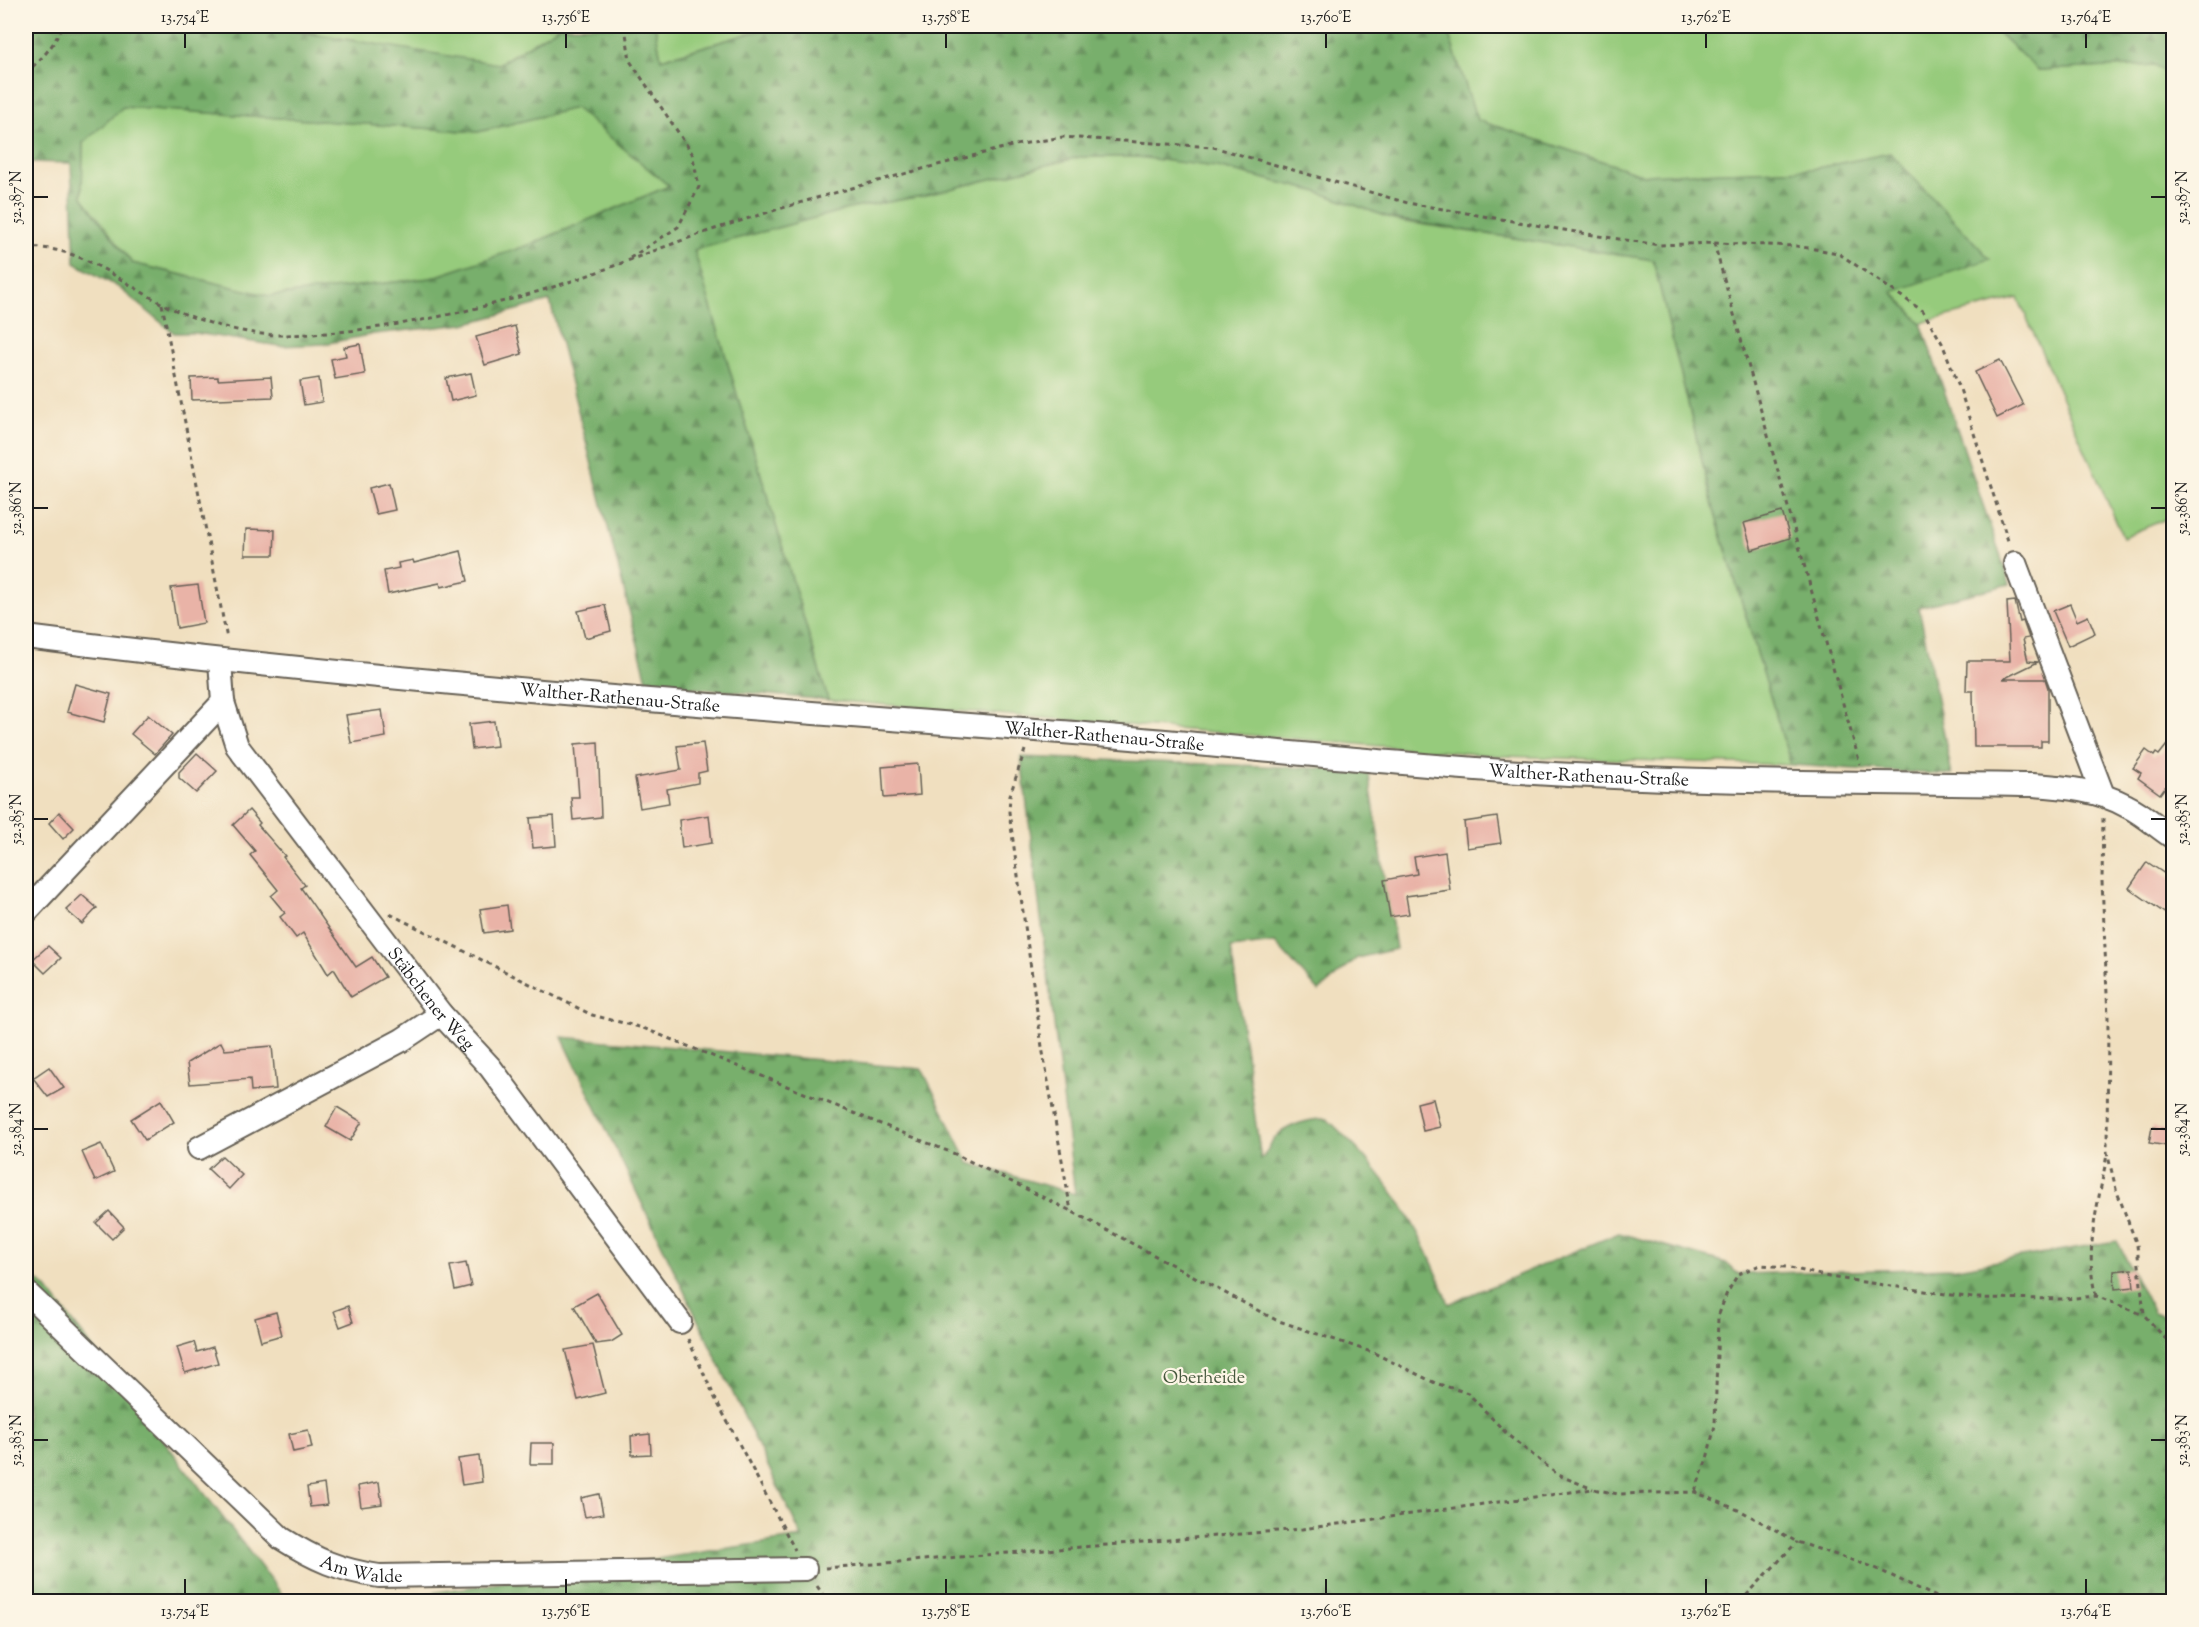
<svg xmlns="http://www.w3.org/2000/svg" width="2199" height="1627" font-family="'Sorts Mill Goudy',serif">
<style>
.green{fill:#96cb7c;stroke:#59744c;stroke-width:1.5}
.forest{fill:url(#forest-firs);stroke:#4a6644;stroke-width:1.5;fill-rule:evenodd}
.building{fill:#e9b3a7}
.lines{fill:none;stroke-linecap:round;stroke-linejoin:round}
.minor-casing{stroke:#666055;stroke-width:26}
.path{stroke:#666055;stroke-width:3;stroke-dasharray:4.5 4.5;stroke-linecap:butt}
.minor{stroke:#fff;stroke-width:22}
.ticks{fill:none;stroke:#1c1c1c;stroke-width:2}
.labels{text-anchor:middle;stroke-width:4.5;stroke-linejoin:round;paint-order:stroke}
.street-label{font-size:18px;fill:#1c1c1c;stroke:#fcf5e5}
.park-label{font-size:18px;fill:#47593e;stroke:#fcf5e5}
.neatline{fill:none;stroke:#1c1c1c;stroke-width:2}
.ticks-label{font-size:15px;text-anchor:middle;fill:#1c1c1c}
</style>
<defs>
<pattern id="forest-firs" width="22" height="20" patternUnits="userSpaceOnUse" patternTransform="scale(1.5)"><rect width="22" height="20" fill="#78af6c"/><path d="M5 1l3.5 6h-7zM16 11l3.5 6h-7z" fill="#628e58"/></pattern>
</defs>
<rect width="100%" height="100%" fill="#fcf5e5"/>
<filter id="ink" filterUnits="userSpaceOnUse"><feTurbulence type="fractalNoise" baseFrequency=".0167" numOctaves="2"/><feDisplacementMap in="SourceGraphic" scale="12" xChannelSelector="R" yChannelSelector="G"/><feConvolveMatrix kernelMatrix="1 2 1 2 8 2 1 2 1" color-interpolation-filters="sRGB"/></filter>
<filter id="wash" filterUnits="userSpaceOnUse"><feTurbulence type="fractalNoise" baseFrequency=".008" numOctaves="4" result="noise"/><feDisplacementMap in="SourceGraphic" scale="24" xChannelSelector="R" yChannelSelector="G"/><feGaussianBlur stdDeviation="1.35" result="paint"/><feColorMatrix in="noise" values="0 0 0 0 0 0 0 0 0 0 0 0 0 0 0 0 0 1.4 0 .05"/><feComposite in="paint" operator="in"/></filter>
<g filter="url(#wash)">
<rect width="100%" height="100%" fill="#f0dfbf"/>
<g class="green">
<path d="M 275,26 L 560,26 L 495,66 Z"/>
<path d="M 655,26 L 775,26 L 661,59 Z"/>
<path d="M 1446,26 L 1991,26 L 2038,70 L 2155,65 L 2174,79 L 2173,516 L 2123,537 L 2018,298 L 1921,323 L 1892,291 L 1989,259 L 1890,153 L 1813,169 L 1644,175 L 1477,120 Z"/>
<path d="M 123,107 L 478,132 L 575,108 L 669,186 L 529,245 L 431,278 L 270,296 L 132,263 L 82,197 L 83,143 Z"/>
<path d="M 1079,157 L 1143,157 L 1217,167 L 1315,191 L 1399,221 L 1653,259 L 1714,510 L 1791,765 L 1500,756 L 828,700 L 694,250 L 848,209 L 922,196 Z"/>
</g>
<g class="forest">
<path d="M 26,26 L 275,26 L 300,32 L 499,64 L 560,26 L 655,26 L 661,59 L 775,26 L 1446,26 L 1477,120 L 1644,175 L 1813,169 L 1890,153 L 1990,259 L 1892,292 L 1921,323 L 2010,584 L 1919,607 L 1952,775 L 1791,765 L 1714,510 L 1653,260 L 1394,219 L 1315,191 L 1217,167 L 1137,157 L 1079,157 L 922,196 L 848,209 L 694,250 L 828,700 L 648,684 L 550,301 L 464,324 L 374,334 L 324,344 L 280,346 L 195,333 L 174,333 L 118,287 L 75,263 L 71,163 L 26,162 ZM 123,107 L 478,132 L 575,108 L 669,186 L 529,245 L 431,278 L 270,296 L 132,263 L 82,197 L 83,143 Z"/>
<path d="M 1991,26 L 2173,26 L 2173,79 L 2155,65 L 2038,70 Z"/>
<path d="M 1021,757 L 1368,770 L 1396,949 L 1357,958 L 1319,991 L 1275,943 L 1231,948 L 1261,1160 C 1266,1154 1269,1146 1274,1139 C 1284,1126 1310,1118 1327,1119 C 1390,1177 1419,1224 1449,1304 L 1619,1233 L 1726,1263 L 1738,1274 L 1956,1268 L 2117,1241 L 2153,1312 L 2161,1315 L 2173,1327 L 2173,1601 L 371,1602 L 802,1537 L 562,1037 L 922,1069 L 969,1163 L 1075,1194 Z"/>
<path d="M 26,1272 L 46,1287 L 287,1601 L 26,1601 Z"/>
</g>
<g id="blocks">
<g class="building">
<path d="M 515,326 L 522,354 L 485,365 L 476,337 Z"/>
<path d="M 360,344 L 365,374 L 335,379 L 331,359 L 346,356 L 344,347 Z"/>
<path d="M 2000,360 L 2023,405 L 1997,418 L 1975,372 Z"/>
<path d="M 471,373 L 476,395 L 451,401 L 446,378 Z"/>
<path d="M 218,377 L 218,380 L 271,377 L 273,397 L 192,400 L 191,378 Z"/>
<path d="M 319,378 L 322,402 L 304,405 L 300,381 Z"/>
<path d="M 389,483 L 395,510 L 376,514 L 369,488 Z"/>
<path d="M 1782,512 L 1790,538 L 1752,550 L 1744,523 Z"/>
<path d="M 246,529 L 275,530 L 274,555 L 245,555 Z"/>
<path d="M 461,551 L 468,581 L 441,587 L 440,583 L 388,594 L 384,571 L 399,568 L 398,563 L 413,560 L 414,563 Z"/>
<path d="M 198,585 L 204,623 L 177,628 L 171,588 Z"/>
<path d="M 2015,601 L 2020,622 L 2023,621 L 2029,638 L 2023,639 L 2028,661 L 2038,662 L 2003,679 L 2045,679 L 2048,688 L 2048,741 L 2041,741 L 2041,747 L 1974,747 L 1973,691 L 1966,691 L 1967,661 L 2010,661 L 2007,602 Z"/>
<path d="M 2070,604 L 2077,621 L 2088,616 L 2095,633 L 2068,646 L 2053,611 Z"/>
<path d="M 605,605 L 611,631 L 585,638 L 578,611 Z"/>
<path d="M 75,684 L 111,694 L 104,722 L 67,712 Z"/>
<path d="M 382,710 L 386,737 L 351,743 L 346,715 Z"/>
<path d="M 148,715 L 172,735 L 155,754 L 131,734 Z"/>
<path d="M 494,721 L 497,746 L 472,749 L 469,724 Z"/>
<path d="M 2174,736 L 2174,794 L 2165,787 L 2160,794 L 2138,778 L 2141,773 L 2133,768 L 2146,750 L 2154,756 L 2156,753 L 2159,755 Z"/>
<path d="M 598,742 L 601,817 L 573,820 L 571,797 L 579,797 L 575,744 Z"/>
<path d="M 703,743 L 707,771 L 698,773 L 698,783 L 667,789 L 669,803 L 640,808 L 635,778 L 681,770 L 677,746 Z"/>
<path d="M 197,753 L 217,771 L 196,793 L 179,778 L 179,772 Z"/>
<path d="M 918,764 L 920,795 L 884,798 L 882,767 Z"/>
<path d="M 249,810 L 260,823 L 258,825 L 285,856 L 283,857 L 305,885 L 301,888 L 356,967 L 372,957 L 385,977 L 351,997 L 334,969 L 328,974 L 303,933 L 296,938 L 280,917 L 285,913 L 271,896 L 278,890 L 250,855 L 255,851 L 233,825 Z"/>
<path d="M 59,812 L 74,828 L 63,839 L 49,823 Z"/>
<path d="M 709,815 L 712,843 L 682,848 L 679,820 Z"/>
<path d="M 554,816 L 556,846 L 533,848 L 530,818 Z"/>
<path d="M 1497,817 L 1501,843 L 1467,848 L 1464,822 Z"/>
<path d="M 1445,852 L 1450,890 L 1406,896 L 1409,914 L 1390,917 L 1384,880 L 1417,874 L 1414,857 Z"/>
<path d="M 2147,862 L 2174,880 L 2174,903 L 2166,914 L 2129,888 Z"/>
<path d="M 82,895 L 97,908 L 82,924 L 66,910 Z"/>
<path d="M 507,905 L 510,929 L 484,933 L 480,909 Z"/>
<path d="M 48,946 L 61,958 L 45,973 L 32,960 Z"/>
<path d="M 221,1042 L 225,1050 L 272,1046 L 276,1089 L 251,1091 L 250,1079 L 190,1084 L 187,1063 Z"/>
<path d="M 49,1067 L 64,1088 L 48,1097 L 33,1078 Z"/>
<path d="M 1433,1099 L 1440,1127 L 1423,1131 L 1417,1103 Z"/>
<path d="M 161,1100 L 174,1122 L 145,1140 L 131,1119 Z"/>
<path d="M 337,1107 L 362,1122 L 350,1141 L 326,1127 Z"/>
<path d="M 2152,1127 L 2174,1131 L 2174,1147 L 2149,1143 Z"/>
<path d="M 101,1144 L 114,1172 L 95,1181 L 82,1152 Z"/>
<path d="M 222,1156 L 242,1175 L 229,1189 L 208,1169 Z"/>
<path d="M 109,1211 L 124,1227 L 112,1239 L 96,1223 Z"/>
<path d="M 466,1263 L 471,1286 L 455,1290 L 450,1266 Z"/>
<path d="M 2132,1269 L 2134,1287 L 2115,1289 L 2114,1271 Z"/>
<path d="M 597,1293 L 622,1335 L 611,1342 L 596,1344 L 574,1306 Z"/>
<path d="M 348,1306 L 353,1322 L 340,1327 L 334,1311 Z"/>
<path d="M 276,1312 L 282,1335 L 261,1341 L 255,1318 Z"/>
<path d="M 194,1342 L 197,1352 L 213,1347 L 218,1363 L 185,1373 L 177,1347 Z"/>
<path d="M 593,1345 L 605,1393 L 578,1400 L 565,1350 Z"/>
<path d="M 308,1430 L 312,1448 L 293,1452 L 289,1434 Z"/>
<path d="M 650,1434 L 651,1454 L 632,1455 L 631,1436 Z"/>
<path d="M 531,1443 L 554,1443 L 554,1464 L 530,1464 Z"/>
<path d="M 479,1456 L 482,1482 L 462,1485 L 458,1459 Z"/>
<path d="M 379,1482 L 382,1504 L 361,1507 L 358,1486 Z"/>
<path d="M 324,1484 L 327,1505 L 310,1507 L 307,1487 Z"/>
<path d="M 599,1494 L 603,1514 L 585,1517 L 581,1498 Z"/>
</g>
</g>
</g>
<g filter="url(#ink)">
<use href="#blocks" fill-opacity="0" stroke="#666055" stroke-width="1.5"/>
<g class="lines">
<defs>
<g id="minor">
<path d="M 2015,563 L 2103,795"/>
<path id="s1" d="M 26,637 C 356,679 690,704 1023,729 C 1174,740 1325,758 1476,769 C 1661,783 1847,782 2032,785 C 2065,787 2098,790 2127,806 C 2144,814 2158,828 2174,838"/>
<path id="s2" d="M 220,661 L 223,702 L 237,746 L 441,1014 L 490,1067 L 680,1322"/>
<path d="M 26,912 L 223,702"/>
<path d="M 199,1148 L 402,1040 L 441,1014"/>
<path id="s3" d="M 26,1292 L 281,1538 C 316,1560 339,1570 379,1576 L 805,1569"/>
</g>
</defs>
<use href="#minor" class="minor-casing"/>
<g class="path">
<path d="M 625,26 L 630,61 L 692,153 L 699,187 L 678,227 L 630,258"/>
<path d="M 26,73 C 40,60 57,44 61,26"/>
<path d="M 1714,243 L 1860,764"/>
<path d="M 26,248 C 78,244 119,281 163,304 C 196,321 240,334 277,335 C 364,335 460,315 543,290 C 601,273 657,248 715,229 C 813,197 914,171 1015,145 L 1063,137 L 1213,147 L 1408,203 L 1599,236 L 1659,245 L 1714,243 L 1796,246 L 1838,253 L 1923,311 L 1942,343 L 1959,386 L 2009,544"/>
<path d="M 162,304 L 227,639"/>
<path d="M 1025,750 L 1010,795 L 1009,812 L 1042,1047 L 1071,1211"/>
<path d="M 2103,818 L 2102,881 L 2108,1017 L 2107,1152 L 2116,1189 L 2137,1245 L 2144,1315 L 2174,1348"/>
<path d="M 390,914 L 592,1015 L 643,1028 L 955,1154 L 1071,1211 L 1276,1320 L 1374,1353 L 1435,1383 L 1468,1393 L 1509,1436 L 1558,1475 L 1593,1489"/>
<path d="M 2096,1296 C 2083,1251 2100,1199 2107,1154"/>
<path d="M 688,1339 L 715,1398 L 795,1550"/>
<path d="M 1695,1491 L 1707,1459 L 1715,1425 L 1718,1317 L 1726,1295 L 1738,1274 L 1760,1265 L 1786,1267 L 1829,1277 L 1973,1298 L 2065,1299 L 2096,1296 L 2144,1315"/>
<path d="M 825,1568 L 1302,1529 L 1593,1489 L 1618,1494 L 1695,1492 L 1743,1512 L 1797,1542 L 1873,1567 L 1947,1602"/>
<path d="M 817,1586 L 828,1602"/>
<path d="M 1740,1602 L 1797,1542"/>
</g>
<use href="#minor" class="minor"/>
</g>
</g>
<path class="ticks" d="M 185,33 L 185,48M 566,33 L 566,48M 946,33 L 946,48M 1326,33 L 1326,48M 1706,33 L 1706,48M 2086,33 L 2086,48M 33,197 L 48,197M 2151,197 L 2166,197M 33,508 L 48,508M 2151,508 L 2166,508M 33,819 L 48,819M 2151,819 L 2166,819M 33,1129 L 48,1129M 2151,1129 L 2166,1129M 33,1440 L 48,1440M 2151,1440 L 2166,1440M 185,1579 L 185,1594M 566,1579 L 566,1594M 946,1579 L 946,1594M 1326,1579 L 1326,1594M 1706,1579 L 1706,1594M 2086,1579 L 2086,1594"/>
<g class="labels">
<g class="street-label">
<text dy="6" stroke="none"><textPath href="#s1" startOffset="597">Walther-Rathenau-Straße</textPath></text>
<text dy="6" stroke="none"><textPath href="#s1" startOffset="1083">Walther-Rathenau-Straße</textPath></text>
<text dy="6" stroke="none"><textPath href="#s1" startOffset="1569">Walther-Rathenau-Straße</textPath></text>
<text dy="6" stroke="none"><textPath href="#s2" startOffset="406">Stäbchener Weg</textPath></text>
<text dy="6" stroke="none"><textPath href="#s3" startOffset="442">Am Walde</textPath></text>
</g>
<g class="park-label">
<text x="1204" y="1383">Oberheide</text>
</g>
</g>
<rect width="2199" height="1627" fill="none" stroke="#fcf5e5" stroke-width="66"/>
<rect x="33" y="33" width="2133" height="1561" class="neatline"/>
<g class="ticks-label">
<text x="185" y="22">13.754°E</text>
<text x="566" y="22">13.756°E</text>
<text x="946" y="22">13.758°E</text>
<text x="1326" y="22">13.760°E</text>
<text x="1706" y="22">13.762°E</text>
<text x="2086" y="22">13.764°E</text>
<text transform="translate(16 197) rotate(-90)" y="5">52.387°N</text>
<text transform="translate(2182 197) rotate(-90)" y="5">52.387°N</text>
<text transform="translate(16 508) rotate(-90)" y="5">52.386°N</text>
<text transform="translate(2182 508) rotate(-90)" y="5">52.386°N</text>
<text transform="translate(16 819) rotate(-90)" y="5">52.385°N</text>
<text transform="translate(2182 819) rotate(-90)" y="5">52.385°N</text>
<text transform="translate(16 1129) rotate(-90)" y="5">52.384°N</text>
<text transform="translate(2182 1129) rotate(-90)" y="5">52.384°N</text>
<text transform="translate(16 1440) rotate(-90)" y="5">52.383°N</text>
<text transform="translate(2182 1440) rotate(-90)" y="5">52.383°N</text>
<text x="185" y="1616">13.754°E</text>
<text x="566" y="1616">13.756°E</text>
<text x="946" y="1616">13.758°E</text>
<text x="1326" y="1616">13.760°E</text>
<text x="1706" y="1616">13.762°E</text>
<text x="2086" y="1616">13.764°E</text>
</g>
</svg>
